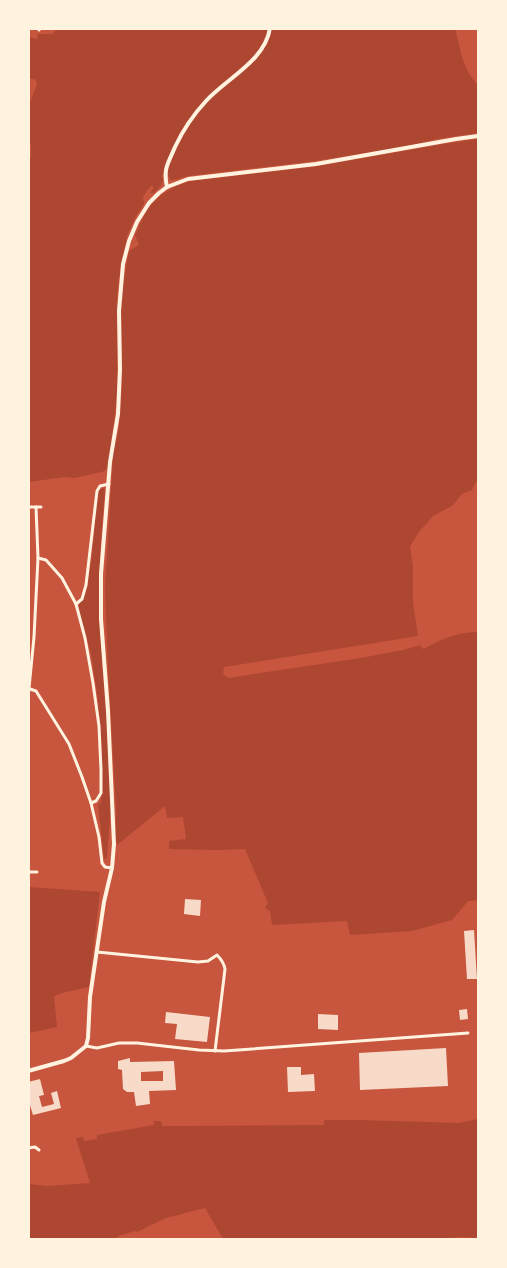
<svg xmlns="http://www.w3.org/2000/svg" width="507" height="1268" font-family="'Asap Condensed',sans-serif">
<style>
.green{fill:#ae4732}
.building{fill:#f7dbc8;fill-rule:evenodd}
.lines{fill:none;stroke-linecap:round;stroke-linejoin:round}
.minor{stroke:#fff3e0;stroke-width:3}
.tertiary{stroke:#fff3e0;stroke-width:4}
</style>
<rect width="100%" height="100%" fill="#c8553d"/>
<g class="green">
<path d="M 58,28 L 455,29 C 461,50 462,69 478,85 L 478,133 L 437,139 L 404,147 L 315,161 L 188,176 L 174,180 L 170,180 L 168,174 L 168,167 L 161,177 L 163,177 C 163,185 159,188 154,193 L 150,193 L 154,187 L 151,186 L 143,196 L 144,204 L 136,216 L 127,236 L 119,278 L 117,297 L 117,397 L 108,466 L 105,471 L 75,478 L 65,477 L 29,482 L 28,159 L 31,158 L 31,144 L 29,144 L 28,107 L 37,85 L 36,80 L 29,78 L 29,37 L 37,39 L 38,34 L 52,34 Z"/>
<path d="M 478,139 L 478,478 L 472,490 L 462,494 L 452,506 L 433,516 L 426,524 L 418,533 L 410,547 L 413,567 L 413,603 L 418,636 L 224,667 L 223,674 L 228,678 L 361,658 L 403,650 L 420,645 L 423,649 C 440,640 459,631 478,632 L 478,900 L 468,901 L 452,920 L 412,931 L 350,935 L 347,921 L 272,925 L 270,911 L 265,908 L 268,903 L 245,849 L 217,850 L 169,849 L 169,841 L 186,839 L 183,817 L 167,818 L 165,806 L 117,845 L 117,842 L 114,843 L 116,824 L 116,807 L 108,670 L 105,588 L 113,455 L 119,427 L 122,387 L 121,297 L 129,251 L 139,245 L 135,235 C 140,225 144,213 151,205 C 160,193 175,186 189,181 L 311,167 L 444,144 Z"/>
<path d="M 104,488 L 105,491 C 102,526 99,561 99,596 C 100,665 113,734 111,803 C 110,821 108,840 107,858 L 104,859 L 98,804 L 101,803 L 102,758 L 98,700 L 91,654 L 78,607 C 95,578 93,524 98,490 Z"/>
<path d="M 29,887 L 100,892 L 89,987 L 62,993 L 54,996 L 57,1027 L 29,1033 Z"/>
<path d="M 478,1119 L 478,1238 L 462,1237 L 426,1240 L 223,1239 L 205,1208 L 166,1218 L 137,1232 L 136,1231 L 121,1235 L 114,1239 L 34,1240 L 29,1237 L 29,1184 L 47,1186 L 90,1183 L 76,1138 L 83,1137 L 84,1141 L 97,1139 L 97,1135 L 154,1125 L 154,1121 L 161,1121 L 162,1126 L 185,1126 L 324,1125 L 324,1120 L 359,1120 L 459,1123 Z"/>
</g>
<g class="building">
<path d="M 185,899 L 201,900 L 200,916 L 184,914 Z"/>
<path d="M 474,930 L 477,979 L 467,979 L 464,931 Z"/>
<path d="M 467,1009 L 468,1019 L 460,1020 L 459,1010 Z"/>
<path d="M 166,1012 L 210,1017 L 207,1042 L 175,1039 L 177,1024 L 165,1023 Z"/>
<path d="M 318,1014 L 338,1015 L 338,1030 L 318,1029 Z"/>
<path d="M 446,1048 L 448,1086 L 360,1090 L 359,1053 Z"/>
<path d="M 130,1058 L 130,1062 L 174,1061 L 176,1090 L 149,1091 L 150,1104 L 136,1106 L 134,1092 L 127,1092 L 123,1089 L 122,1070 L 118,1069 L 118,1061 ZM 163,1071 L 163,1081 L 141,1081 L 141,1072 Z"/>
<path d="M 287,1067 L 301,1067 L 301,1075 L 314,1074 L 315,1091 L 288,1092 Z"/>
<path d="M 40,1079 L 44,1095 L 39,1096 L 42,1107 L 54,1104 L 51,1093 L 57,1091 L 61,1108 L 33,1115 L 28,1099 L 28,1082 Z"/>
</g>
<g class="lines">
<g class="minor">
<path d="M 39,30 L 40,28"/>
<path d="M 28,507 L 41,507"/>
<path d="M 38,558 L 46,560 L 62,578 L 76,604 L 85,638 L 93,683 L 99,726 L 101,770 L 101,793 L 96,801 L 91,803"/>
<path d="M 76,604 L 82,599 L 86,585 L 97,491 L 100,486 L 109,484"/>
<path d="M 30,689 L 36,691 L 69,744 L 82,777 L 91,803 L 99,837 L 102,863 L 105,867 L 112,868"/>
<path d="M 28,698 L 34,637 L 38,558 L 36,507"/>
<path d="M 28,872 L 37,872"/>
<path d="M 97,952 L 198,962 L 208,961 L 217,955 C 222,960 224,963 225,969 L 215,1051"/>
<path d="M 86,1046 L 97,1048 L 119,1043 L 137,1043 L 199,1050 L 224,1051 L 468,1033"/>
<path d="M 28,1148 L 35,1147 L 39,1150"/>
</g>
<g class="tertiary">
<path d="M 167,187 C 163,168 168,164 175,147 C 183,130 193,115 206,101 C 227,78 265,61 270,28"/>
<path d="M 28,1071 L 64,1061 L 71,1058 L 86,1046 L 88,1038 L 90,997 L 104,902 L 112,868 L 114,844 L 108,711 L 101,619 L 101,574 L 110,462 L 118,414 L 120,369 L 119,311 L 123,264 L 129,241 L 137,222 L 149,203 L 159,193 L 167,187 L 188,179 L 316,164 L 456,139 L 478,136"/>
</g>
</g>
<rect width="507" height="1268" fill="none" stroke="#fff3e0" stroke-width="60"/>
</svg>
